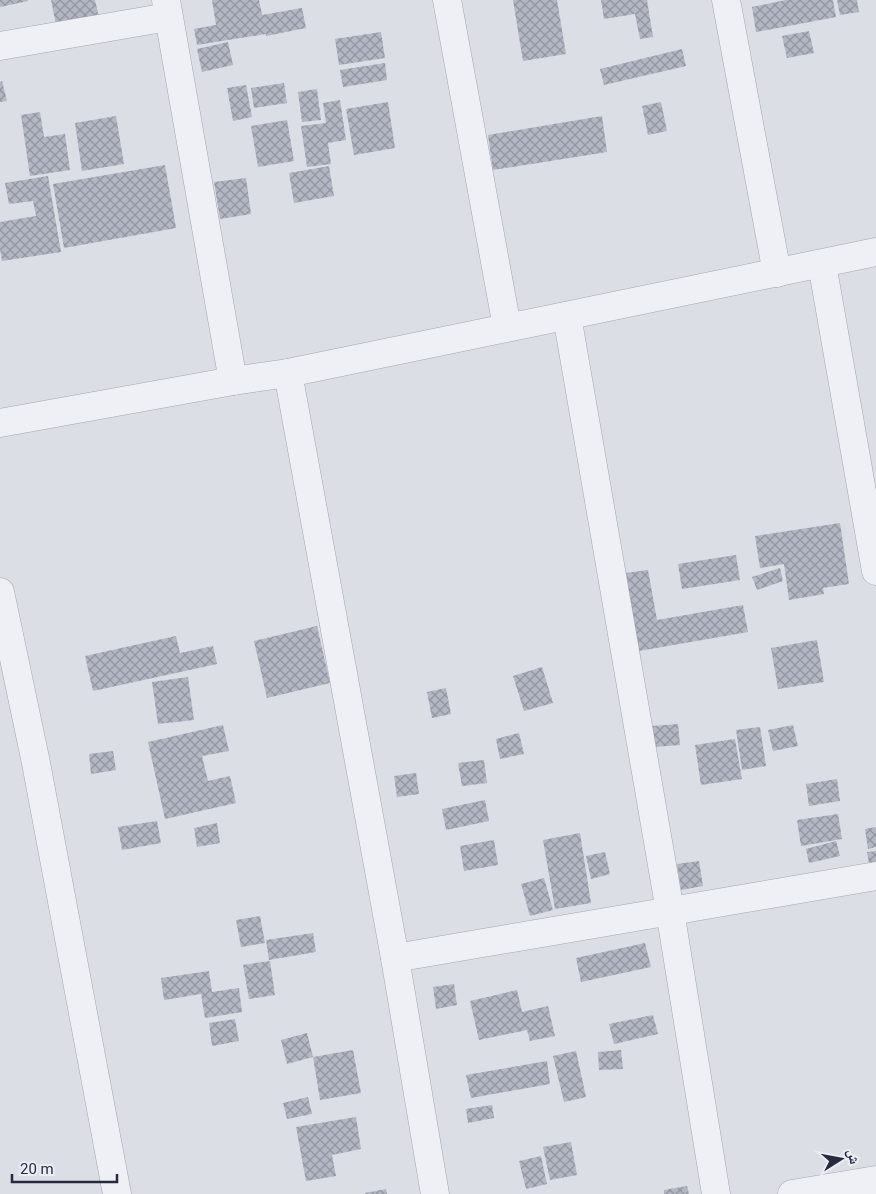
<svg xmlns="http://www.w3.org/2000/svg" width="876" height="1194" font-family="Roboto,'Noto Naskh Arabic',sans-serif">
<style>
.building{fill:url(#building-cross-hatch)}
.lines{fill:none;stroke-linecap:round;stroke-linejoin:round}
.minor-casing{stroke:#a2a4b0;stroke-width:29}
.tertiary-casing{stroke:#a2a4b0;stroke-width:29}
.minor{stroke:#eef0f5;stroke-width:28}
.tertiary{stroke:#eef0f5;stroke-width:28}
</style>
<defs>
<pattern id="building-cross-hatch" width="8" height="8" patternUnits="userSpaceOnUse" patternTransform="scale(1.25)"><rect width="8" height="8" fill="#b3b7c3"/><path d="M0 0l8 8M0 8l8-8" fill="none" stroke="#9195a0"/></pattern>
</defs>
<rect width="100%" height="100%" fill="#dcdee6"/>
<g class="building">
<path d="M 0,0 L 28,0 L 28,1 L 0,7 Z"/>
<path d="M 51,0 L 95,0 L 103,35 L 60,44 Z"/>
<path d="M 212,0 L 259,0 L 262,15 L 302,8 L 306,28 L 266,36 L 266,34 L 197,45 L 194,29 L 216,25 Z"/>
<path d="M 513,0 L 557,0 L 566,54 L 523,61 Z"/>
<path d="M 601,0 L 647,0 L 653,37 L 640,39 L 635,14 L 604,19 Z"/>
<path d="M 786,0 L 833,0 L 836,17 L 756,32 L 752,7 Z"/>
<path d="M 837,0 L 857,0 L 859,12 L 840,15 Z"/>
<path d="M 809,31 L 814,53 L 787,58 L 782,36 Z"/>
<path d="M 381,32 L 385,58 L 339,65 L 335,39 Z"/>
<path d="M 228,42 L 233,65 L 202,72 L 197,49 Z"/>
<path d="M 682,49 L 686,66 L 604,85 L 600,69 Z"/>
<path d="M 385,63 L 387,80 L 343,87 L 340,70 Z"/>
<path d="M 2,81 L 7,101 L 0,102 L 0,82 Z"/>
<path d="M 284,83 L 287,103 L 254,108 L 251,88 Z"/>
<path d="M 246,85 L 252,117 L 233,121 L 227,88 Z"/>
<path d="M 317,89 L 321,120 L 302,122 L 298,92 Z"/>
<path d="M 340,100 L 346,140 L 328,143 L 331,164 L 307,167 L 301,126 L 326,123 L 323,103 Z"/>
<path d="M 388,102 L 395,148 L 354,155 L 346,109 Z"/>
<path d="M 661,102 L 667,131 L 648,135 L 642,106 Z"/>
<path d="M 40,112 L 44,137 L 65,134 L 70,170 L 30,176 L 21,115 Z"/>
<path d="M 116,116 L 124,164 L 82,171 L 75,123 Z"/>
<path d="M 602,116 L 607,152 L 493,170 L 488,135 Z"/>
<path d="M 287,120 L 294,161 L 258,167 L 251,126 Z"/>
<path d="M 165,165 L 176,228 L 64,248 L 53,184 Z"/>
<path d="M 329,166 L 334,196 L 294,203 L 289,173 Z"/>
<path d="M 48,176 L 61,252 L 2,261 L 0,249 L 0,222 L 36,216 L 33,201 L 9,204 L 5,183 Z"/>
<path d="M 246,178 L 251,214 L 220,219 L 214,182 Z"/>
<path d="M 840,523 L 849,584 L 823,588 L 824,594 L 789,600 L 784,564 L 760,568 L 755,536 Z"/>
<path d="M 736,555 L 740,580 L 682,589 L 678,564 Z"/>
<path d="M 780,568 L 783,581 L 757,590 L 752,577 Z"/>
<path d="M 648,570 L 657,620 L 743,605 L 748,632 L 639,651 L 626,573 Z"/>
<path d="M 317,626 L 330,683 L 267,698 L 254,641 Z"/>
<path d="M 176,636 L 180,653 L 213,646 L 217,664 L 93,691 L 85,656 Z"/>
<path d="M 817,640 L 824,682 L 778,689 L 771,648 Z"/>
<path d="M 542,667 L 553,703 L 524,711 L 513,676 Z"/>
<path d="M 188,677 L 194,720 L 158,724 L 152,682 Z"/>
<path d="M 446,688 L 451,714 L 432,718 L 427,692 Z"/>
<path d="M 678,724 L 680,745 L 654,747 L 652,726 Z"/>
<path d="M 223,725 L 229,751 L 202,756 L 208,781 L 230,776 L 236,803 L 165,819 L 148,742 Z"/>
<path d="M 793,725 L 798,746 L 773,751 L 768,730 Z"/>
<path d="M 760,727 L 766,766 L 742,770 L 736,730 Z"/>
<path d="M 519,733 L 524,754 L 500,759 L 496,739 Z"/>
<path d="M 735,739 L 742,779 L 701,785 L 695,745 Z"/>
<path d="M 113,751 L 116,770 L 91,774 L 89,754 Z"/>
<path d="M 484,760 L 487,783 L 462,786 L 458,763 Z"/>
<path d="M 416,773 L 419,794 L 397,797 L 394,776 Z"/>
<path d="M 837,779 L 840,801 L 809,806 L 806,784 Z"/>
<path d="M 485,800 L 489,821 L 446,830 L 442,809 Z"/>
<path d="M 838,814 L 842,839 L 801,846 L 797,820 Z"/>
<path d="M 157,821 L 161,843 L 122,850 L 118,827 Z"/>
<path d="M 217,823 L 220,843 L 197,847 L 194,828 Z"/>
<path d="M 876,827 L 876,847 L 868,849 L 865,829 Z"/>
<path d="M 580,833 L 591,903 L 555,909 L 543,840 Z"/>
<path d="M 494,840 L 498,865 L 464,871 L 460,846 Z"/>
<path d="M 836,841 L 840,856 L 809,863 L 806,849 Z"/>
<path d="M 876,851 L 876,869 L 870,869 L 867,852 Z"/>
<path d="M 605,852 L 610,874 L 591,879 L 586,856 Z"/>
<path d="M 699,861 L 703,886 L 681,890 L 677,864 Z"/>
<path d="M 544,878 L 553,910 L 530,916 L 521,884 Z"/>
<path d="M 260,916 L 265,943 L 241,947 L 236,920 Z"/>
<path d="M 313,933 L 316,952 L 269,960 L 266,940 Z"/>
<path d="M 645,943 L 651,967 L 581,982 L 576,958 Z"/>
<path d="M 270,961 L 275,995 L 249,999 L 243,965 Z"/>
<path d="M 209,971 L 212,992 L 239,988 L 242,1012 L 205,1018 L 201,994 L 164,1000 L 161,978 Z"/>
<path d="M 454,984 L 457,1005 L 436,1009 L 433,987 Z"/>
<path d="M 517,990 L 522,1012 L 548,1006 L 555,1036 L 530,1041 L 527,1030 L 479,1040 L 470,1001 Z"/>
<path d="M 653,1015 L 658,1034 L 614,1044 L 609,1024 Z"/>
<path d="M 235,1019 L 239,1041 L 212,1046 L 209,1023 Z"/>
<path d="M 307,1033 L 313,1057 L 353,1050 L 361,1093 L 320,1100 L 313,1057 L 287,1064 L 281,1040 Z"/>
<path d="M 621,1050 L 623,1069 L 599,1070 L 598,1052 Z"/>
<path d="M 576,1051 L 586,1097 L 564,1102 L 553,1056 Z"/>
<path d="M 547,1061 L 550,1084 L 471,1098 L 466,1075 Z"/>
<path d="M 308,1097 L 312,1114 L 287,1119 L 283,1103 Z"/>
<path d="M 492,1105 L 494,1118 L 468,1123 L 466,1109 Z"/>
<path d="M 356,1117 L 361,1149 L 332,1155 L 336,1176 L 306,1181 L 296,1127 Z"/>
<path d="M 571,1142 L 577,1175 L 550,1180 L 543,1147 Z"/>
<path d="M 541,1156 L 547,1184 L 526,1189 L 519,1161 Z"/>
<path d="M 687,1186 L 689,1194 L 664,1194 L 664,1190 Z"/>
<path d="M 386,1189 L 387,1194 L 365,1194 L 365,1193 Z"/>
</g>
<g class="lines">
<defs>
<g id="minor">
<path d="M 166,0 L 233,381"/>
<path d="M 447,0 L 507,327"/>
<path d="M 726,0 L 777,273"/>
<path d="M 0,46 L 168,17"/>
<path d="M 822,264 L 876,571"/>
<path d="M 567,316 L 670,911 L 716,1194"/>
<path d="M 288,373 L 395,958 L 435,1194"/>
<path d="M 0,423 L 233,381 L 288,373 L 876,252"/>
<path d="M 395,958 L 876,876"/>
<path d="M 792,1194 L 876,1180"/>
</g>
<path id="tertiary" d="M 0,592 L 36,763 L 117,1194"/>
</defs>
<use href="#minor" class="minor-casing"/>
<use href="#tertiary" class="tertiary-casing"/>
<use href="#minor" class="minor"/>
<use href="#tertiary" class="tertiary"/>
</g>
<g transform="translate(841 1159) rotate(79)" stroke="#ebedf4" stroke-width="4" paint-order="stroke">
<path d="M0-4L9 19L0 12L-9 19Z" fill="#262a3c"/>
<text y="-8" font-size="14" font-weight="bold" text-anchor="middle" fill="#262a3c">ش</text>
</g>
<path d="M12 1174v8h105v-8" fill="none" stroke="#262a3c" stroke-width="2.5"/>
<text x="20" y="1174" font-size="15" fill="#262a3c" stroke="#ebedf4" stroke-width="4" paint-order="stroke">20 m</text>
</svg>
